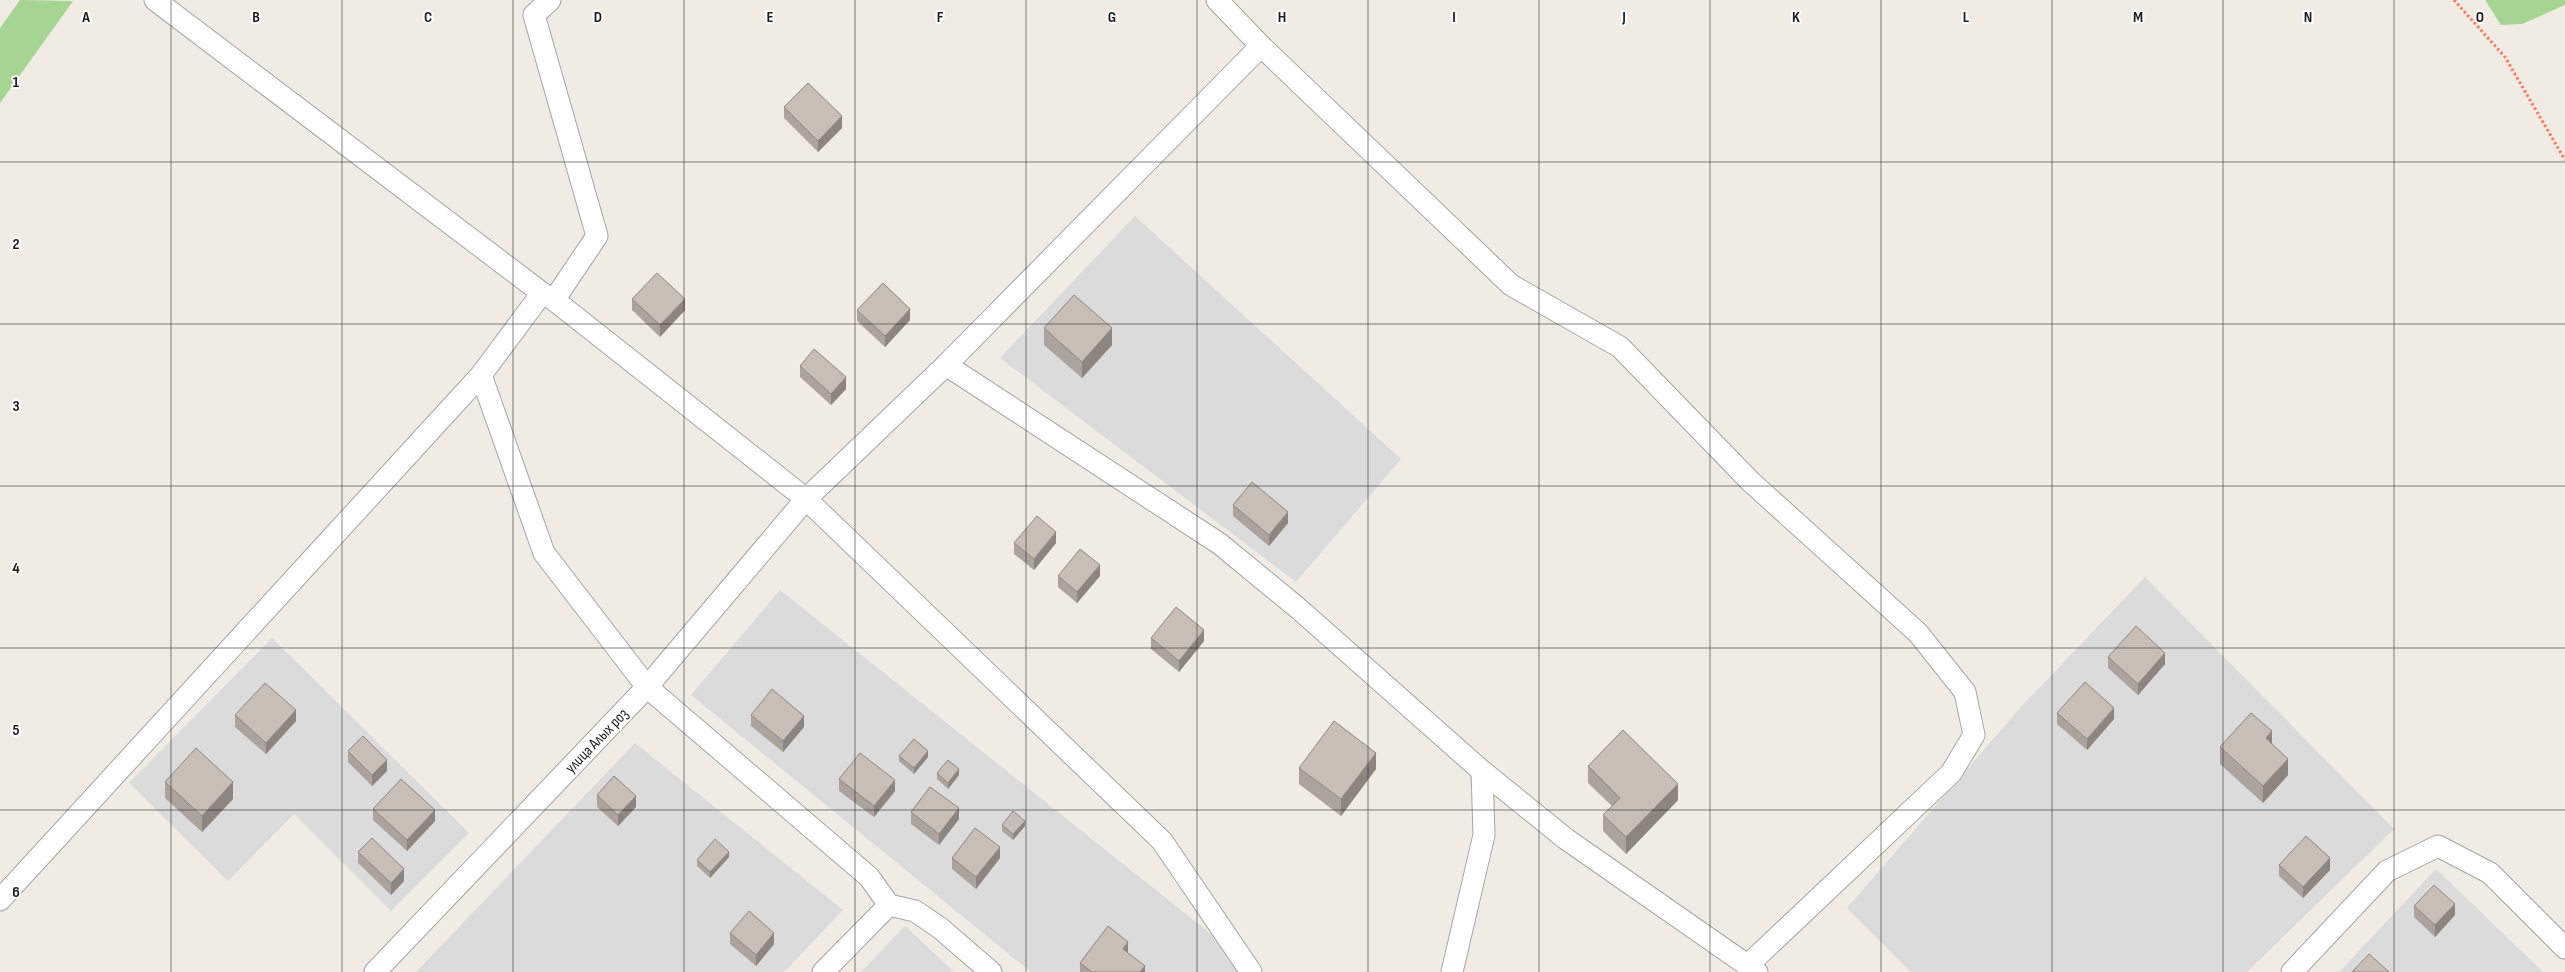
<svg xmlns="http://www.w3.org/2000/svg" width="2565" height="972" font-family="'Sofia Sans Condensed',sans-serif">
<style>
.residential{fill:#dcdbdb}
.forest{fill:#a6d493}
.lines{fill:none;stroke-linecap:round;stroke-linejoin:round}
.minor-casing{stroke:#a5a5a5;stroke-width:23}
.path{stroke:#ff7665;stroke-width:3;stroke-dasharray:2.5 2.5;stroke-linecap:butt}
.minor{stroke:#fff;stroke-width:21}
.wall{fill:#ada39d}
.shaded-wall{fill:#8d857f}
.building{fill:#c9beb6;stroke:#8d857f}
.grid{fill:none;stroke:#1e1e1e;stroke-width:1;stroke-opacity:0.55}
.labels{text-anchor:middle;stroke-width:4;stroke-linejoin:round;paint-order:stroke}
.street-label{font-size:16px;fill:#1e1e1e;stroke:#fff}
.grid-label{font-size:16px;text-anchor:middle;font-weight:bold;fill:#1e1e1e;stroke:#fff;stroke-width:4;stroke-linejoin:round;paint-order:stroke}
</style>
<rect width="100%" height="100%" fill="#f0ece3"/>
<g class="residential">
<path d="M 1135,216 L 1401,459 L 1296,582 L 1000,358 Z"/>
<path d="M 2145,577 L 2394,829 L 2247,972 L 1911,972 L 1847,908 L 2021,707 Z"/>
<path d="M 780,590 L 1256,970 L 1255,972 L 1031,972 L 691,695 Z"/>
<path d="M 272,638 L 469,833 L 391,911 L 294,814 L 228,881 L 129,783 Z"/>
<path d="M 635,743 L 843,910 L 784,972 L 416,972 Z"/>
<path d="M 2436,869 L 2543,972 L 2339,972 Z"/>
<path d="M 905,926 L 954,972 L 861,972 Z"/>
</g>
<g class="forest">
<path d="M 20,0 L 73,1 L 0,103 L 0,28 Z"/>
<path d="M 2485,0 L 2565,0 L 2565,5 L 2522,24 L 2501,25 Z"/>
</g>
<g class="lines">
<defs>
<g id="minor">
<path d="M 155,0 L 542,293"/>
<path d="M 550,0 L 534,15 L 597,236 L 554,300"/>
<path d="M 1217,0 L 1261,46 L 1511,285 L 1620,347 L 1750,481 L 1918,633 L 1965,692 L 1974,735 L 1951,773 L 1749,964"/>
<path d="M 946,365 L 1220,544 L 1299,609 L 1482,771 L 1566,839 L 1757,972"/>
<path d="M 481,375 L 544,553 L 647,687 L 869,877 L 889,905 L 915,911 L 940,928 L 991,972"/>
<path d="M 0,900 L 481,375 L 542,293 L 554,300 L 806,499 L 1162,841 L 1251,972"/>
<path d="M 375,972 L 647,687 L 806,499 L 946,365 L 1261,46"/>
<path d="M 823,972 L 889,905"/>
<path d="M 1452,972 L 1484,835 L 1482,771"/>
<path d="M 2292,972 L 2387,871 L 2438,846 L 2490,873 L 2565,948"/>
</g>
</defs>
<use href="#minor" class="minor-casing"/>
<path class="path" d="M 2454,0 L 2505,57 L 2565,160"/>
<use href="#minor" class="minor"/>
</g>
<g class="wall">
<path d="M 784,107 L 842,128 L 818,152 L 784,118 Z"/>
<path d="M 632,299 L 685,310 L 660,337 L 632,310 Z"/>
<path d="M 857,310 L 910,320 L 885,347 L 857,321 Z"/>
<path d="M 1044,328 L 1112,345 L 1082,378 L 1044,345 Z"/>
<path d="M 800,366 L 846,389 L 831,405 L 800,377 Z"/>
<path d="M 1233,505 L 1288,523 L 1269,546 L 1233,516 Z"/>
<path d="M 1014,543 L 1056,543 L 1034,570 L 1014,554 Z"/>
<path d="M 1058,576 L 1100,576 L 1077,603 L 1058,587 Z"/>
<path d="M 1151,638 L 1204,641 L 1179,672 L 1151,649 Z"/>
<path d="M 2108,657 L 2165,664 L 2138,695 L 2108,668 Z"/>
<path d="M 2057,713 L 2114,719 L 2087,750 L 2057,724 Z"/>
<path d="M 235,715 L 296,721 L 266,754 L 235,727 Z"/>
<path d="M 751,715 L 804,727 L 783,752 L 751,726 Z"/>
<path d="M 2272,744 L 2288,775 L 2263,803 L 2220,764 L 2220,747 Z"/>
<path d="M 348,751 L 387,771 L 372,786 L 348,762 Z"/>
<path d="M 899,756 L 928,757 L 914,774 L 899,761 Z"/>
<path d="M 1588,766 L 1678,800 L 1626,854 L 1603,831 L 1603,815 L 1612,806 L 1588,783 Z"/>
<path d="M 1299,768 L 1376,769 L 1341,816 L 1299,784 Z"/>
<path d="M 937,773 L 959,775 L 948,789 L 937,779 Z"/>
<path d="M 839,779 L 895,791 L 874,817 L 839,791 Z"/>
<path d="M 165,782 L 233,799 L 202,832 L 165,798 Z"/>
<path d="M 597,795 L 636,807 L 618,826 L 597,807 Z"/>
<path d="M 373,809 L 435,821 L 407,851 L 373,820 Z"/>
<path d="M 911,812 L 959,819 L 939,845 L 911,824 Z"/>
<path d="M 1002,825 L 1025,826 L 1013,840 L 1002,831 Z"/>
<path d="M 358,852 L 404,881 L 391,895 L 358,863 Z"/>
<path d="M 729,857 L 710,878 L 697,866 L 697,860 Z"/>
<path d="M 952,858 L 1000,858 L 976,889 L 952,869 Z"/>
<path d="M 2279,865 L 2330,870 L 2303,898 L 2279,876 Z"/>
<path d="M 2414,906 L 2455,915 L 2435,937 L 2414,917 Z"/>
<path d="M 730,933 L 774,944 L 756,966 L 730,944 Z"/>
<path d="M 1128,953 L 1145,972 L 1080,972 L 1080,963 Z"/>
</g>
<g class="shaded-wall">
<path d="M 842,116 L 842,128 L 818,152 L 818,141 Z"/>
<path d="M 685,299 L 685,310 L 660,337 L 660,325 Z"/>
<path d="M 910,309 L 910,320 L 885,347 L 885,336 Z"/>
<path d="M 1112,328 L 1112,345 L 1082,378 L 1082,362 Z"/>
<path d="M 846,377 L 846,389 L 831,405 L 831,394 Z"/>
<path d="M 1288,512 L 1288,523 L 1269,546 L 1269,535 Z"/>
<path d="M 1056,532 L 1056,543 L 1034,570 L 1034,559 Z"/>
<path d="M 1100,565 L 1100,576 L 1077,603 L 1077,592 Z"/>
<path d="M 1204,630 L 1204,641 L 1179,672 L 1179,661 Z"/>
<path d="M 2165,653 L 2165,664 L 2138,695 L 2138,684 Z"/>
<path d="M 2114,708 L 2114,719 L 2087,750 L 2087,739 Z"/>
<path d="M 296,710 L 296,721 L 266,754 L 266,743 Z"/>
<path d="M 804,716 L 804,727 L 783,752 L 783,741 Z"/>
<path d="M 2272,731 L 2272,748 L 2266,738 Z"/>
<path d="M 928,751 L 928,757 L 914,774 L 914,768 Z"/>
<path d="M 1376,753 L 1376,769 L 1341,816 L 1341,799 Z"/>
<path d="M 2288,759 L 2288,775 L 2263,803 L 2263,786 Z"/>
<path d="M 387,760 L 387,771 L 372,786 L 372,775 Z"/>
<path d="M 959,769 L 959,775 L 948,789 L 948,783 Z"/>
<path d="M 895,780 L 895,791 L 874,817 L 874,806 Z"/>
<path d="M 233,782 L 233,799 L 202,832 L 202,816 Z"/>
<path d="M 1678,784 L 1678,800 L 1626,854 L 1626,837 Z"/>
<path d="M 636,796 L 636,807 L 618,826 L 618,815 Z"/>
<path d="M 959,808 L 959,819 L 939,845 L 939,834 Z"/>
<path d="M 435,810 L 435,821 L 407,851 L 407,840 Z"/>
<path d="M 1025,821 L 1025,826 L 1013,840 L 1013,834 Z"/>
<path d="M 1000,847 L 1000,858 L 976,889 L 976,877 Z"/>
<path d="M 729,852 L 729,857 L 710,878 L 710,872 Z"/>
<path d="M 2330,858 L 2330,870 L 2303,898 L 2303,887 Z"/>
<path d="M 404,869 L 404,881 L 391,895 L 391,883 Z"/>
<path d="M 2455,904 L 2455,915 L 2435,937 L 2435,925 Z"/>
<path d="M 774,933 L 774,944 L 756,966 L 756,955 Z"/>
<path d="M 1128,942 L 1128,959 L 1123,949 Z"/>
<path d="M 1145,966 L 1145,972 L 1140,972 Z"/>
</g>
<g class="building">
<path d="M 808,83 L 842,116 L 818,141 L 784,107 Z"/>
<path d="M 657,273 L 685,299 L 660,325 L 632,299 Z"/>
<path d="M 883,283 L 910,309 L 885,336 L 857,310 Z"/>
<path d="M 1074,295 L 1112,328 L 1082,362 L 1044,328 Z"/>
<path d="M 814,349 L 846,377 L 831,394 L 800,366 Z"/>
<path d="M 1252,482 L 1288,512 L 1269,535 L 1233,505 Z"/>
<path d="M 1037,516 L 1056,532 L 1034,559 L 1014,543 Z"/>
<path d="M 1080,549 L 1100,565 L 1077,592 L 1058,576 Z"/>
<path d="M 1176,607 L 1204,630 L 1179,661 L 1151,638 Z"/>
<path d="M 2136,626 L 2165,653 L 2138,684 L 2108,657 Z"/>
<path d="M 2085,682 L 2114,708 L 2087,739 L 2057,713 Z"/>
<path d="M 265,683 L 296,710 L 266,743 L 235,715 Z"/>
<path d="M 772,689 L 804,716 L 783,741 L 751,715 Z"/>
<path d="M 2251,713 L 2272,731 L 2266,738 L 2288,759 L 2263,786 L 2220,747 Z"/>
<path d="M 1334,721 L 1376,753 L 1341,799 L 1299,768 Z"/>
<path d="M 1623,730 L 1678,784 L 1626,837 L 1603,815 L 1620,798 L 1588,766 Z"/>
<path d="M 363,736 L 387,760 L 372,775 L 348,751 Z"/>
<path d="M 914,739 L 928,751 L 914,768 L 899,756 Z"/>
<path d="M 196,748 L 233,782 L 202,816 L 165,782 Z"/>
<path d="M 860,753 L 895,780 L 874,806 L 839,779 Z"/>
<path d="M 948,760 L 959,769 L 948,783 L 937,773 Z"/>
<path d="M 614,776 L 636,796 L 618,815 L 597,795 Z"/>
<path d="M 401,779 L 435,810 L 407,840 L 373,809 Z"/>
<path d="M 930,787 L 959,808 L 939,834 L 911,812 Z"/>
<path d="M 1013,811 L 1025,821 L 1013,834 L 1002,825 Z"/>
<path d="M 975,828 L 1000,847 L 976,877 L 952,858 Z"/>
<path d="M 2306,836 L 2330,858 L 2303,887 L 2279,865 Z"/>
<path d="M 372,838 L 404,869 L 391,883 L 358,852 Z"/>
<path d="M 715,839 L 729,852 L 710,872 L 697,860 Z"/>
<path d="M 2434,885 L 2455,904 L 2435,925 L 2414,906 Z"/>
<path d="M 749,911 L 774,933 L 756,955 L 730,933 Z"/>
<path d="M 1108,926 L 1128,942 L 1123,949 L 1145,966 L 1140,972 L 1092,972 L 1080,963 Z"/>
<path d="M 2369,954 L 2389,972 L 2352,972 Z"/>
</g>
<path class="grid" d="M 171,0 L 171,972M 342,0 L 342,972M 513,0 L 513,972M 684,0 L 684,972M 855,0 L 855,972M 1026,0 L 1026,972M 1197,0 L 1197,972M 1368,0 L 1368,972M 1539,0 L 1539,972M 1710,0 L 1710,972M 1881,0 L 1881,972M 2052,0 L 2052,972M 2223,0 L 2223,972M 2394,0 L 2394,972M 0,162 L 2565,162M 0,324 L 2565,324M 0,486 L 2565,486M 0,648 L 2565,648M 0,810 L 2565,810"/>
<g class="labels">
<g class="street-label">
<text transform="translate(596 740) rotate(-46)" y="6">улица Алых роз</text>
</g>
</g>
<g class="grid-label">
<text x="86" y="22">A</text>
<text x="256" y="22">B</text>
<text x="428" y="22">C</text>
<text x="598" y="22">D</text>
<text x="770" y="22">E</text>
<text x="940" y="22">F</text>
<text x="1112" y="22">G</text>
<text x="1282" y="22">H</text>
<text x="1454" y="22">I</text>
<text x="1624" y="22">J</text>
<text x="1796" y="22">K</text>
<text x="1966" y="22">L</text>
<text x="2138" y="22">M</text>
<text x="2308" y="22">N</text>
<text x="2480" y="22">O</text>
<text x="16" y="87">1</text>
<text x="16" y="249">2</text>
<text x="16" y="411">3</text>
<text x="16" y="573">4</text>
<text x="16" y="735">5</text>
<text x="16" y="897">6</text>
</g>
</svg>
